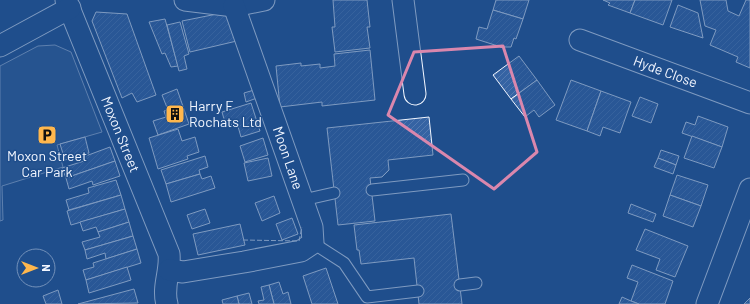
<svg xmlns="http://www.w3.org/2000/svg" width="750" height="304" font-family="Barlow,sans-serif">
<style>
.parking{fill:#305b95;stroke:#a8bbd7}
.building{fill:url(#building-hatch);stroke:#f2f6ff}
.lines{fill:none;stroke-linecap:round;stroke-linejoin:round}
.service-casing{stroke:#f2f6ff;stroke-width:13}
.minor-casing{stroke:#f2f6ff;stroke-width:23}
.service{stroke:#1f4e8c;stroke-width:11}
.minor{stroke:#1f4e8c;stroke-width:21}
.fence{stroke:#f2f6ff;stroke-width:1;stroke-dasharray:5 2;stroke-linecap:butt}
.marked{fill:none;stroke:#da87ad;stroke-width:3;stroke-linejoin:round}
.labels{text-anchor:middle;stroke-width:3;stroke-linejoin:round;paint-order:stroke}
.street-label{font-size:14px;fill:#f2f6ff;stroke:#1f4e8c}
.poi-label{font-size:14px;fill:#f2f6ff;stroke:#1f4e8c;text-anchor:start}
</style>
<defs>
<pattern id="building-hatch" width="6" height="6" patternUnits="userSpaceOnUse"><rect width="6" height="6" fill="#3563a3"/><path d="M-1 1l2-2M0 6l6-6M5 7l2-2" fill="none" stroke="#537ab1"/></pattern>
</defs>
<rect width="100%" height="100%" fill="#1f4e8c"/>
<path class="parking" d="M 55,45 L 71,52 L 102,132 L 57,145 L 63,167 L 2,186 L 3,220 L 0,221 L 0,66 L 38,46 Z"/>
<g class="building">
<path d="M 333,0 L 367,0 L 370,27 L 367,27 L 370,48 L 335,52 L 332,27 L 335,27 Z"/>
<path d="M 496,0 L 529,0 L 523,19 L 493,10 Z"/>
<path d="M 603,0 L 635,0 L 630,13 L 608,5 L 610,3 Z"/>
<path d="M 635,0 L 672,0 L 663,25 L 630,13 Z"/>
<path d="M 700,0 L 726,0 L 728,11 L 739,16 L 746,0 L 750,0 L 750,68 L 736,62 L 738,57 L 710,45 L 716,30 L 705,26 Z"/>
<path d="M 678,5 L 698,13 L 703,38 L 670,27 Z"/>
<path d="M 493,10 L 523,19 L 516,39 L 514,38 L 511,47 L 501,47 L 476,39 L 479,27 L 487,29 Z"/>
<path d="M 96,12 L 127,14 L 156,95 L 137,102 L 132,93 L 122,98 L 92,21 Z"/>
<path d="M 227,12 L 241,40 L 190,52 L 182,21 Z"/>
<path d="M 165,19 L 178,66 L 171,67 L 165,53 L 162,54 L 149,22 Z"/>
<path d="M 180,22 L 189,54 L 184,56 L 187,69 L 179,71 L 167,25 Z"/>
<path d="M 370,50 L 375,100 L 322,106 L 322,102 L 280,107 L 276,66 L 301,63 L 301,66 L 320,64 L 320,68 L 335,66 L 334,54 Z"/>
<path d="M 519,56 L 537,80 L 511,99 L 493,75 Z"/>
<path d="M 537,80 L 555,105 L 539,117 L 534,110 L 525,117 L 511,99 Z"/>
<path d="M 571,80 L 601,91 L 587,131 L 556,120 Z"/>
<path d="M 177,89 L 189,124 L 158,135 L 153,121 L 166,117 L 164,111 L 168,110 L 162,95 Z"/>
<path d="M 254,90 L 257,98 L 246,102 L 244,93 Z"/>
<path d="M 601,91 L 631,102 L 620,133 L 603,127 L 600,136 L 587,131 Z"/>
<path d="M 640,97 L 658,104 L 651,123 L 632,116 Z"/>
<path d="M 251,103 L 260,131 L 241,137 L 237,123 L 226,126 L 222,112 Z"/>
<path d="M 698,116 L 728,127 L 722,147 L 682,133 L 686,122 L 695,125 Z"/>
<path d="M 429,117 L 433,155 L 388,160 L 389,170 L 382,177 L 370,178 L 375,221 L 338,225 L 327,128 Z"/>
<path d="M 178,129 L 182,141 L 195,137 L 199,152 L 187,156 L 188,159 L 158,169 L 149,138 Z"/>
<path d="M 692,136 L 722,147 L 714,168 L 684,158 Z"/>
<path d="M 85,137 L 89,153 L 65,160 L 60,144 Z"/>
<path d="M 263,138 L 268,155 L 245,162 L 240,146 Z"/>
<path d="M 110,147 L 115,161 L 66,178 L 62,168 L 84,161 L 83,157 Z"/>
<path d="M 661,150 L 679,156 L 676,165 L 658,158 Z"/>
<path d="M 205,156 L 208,167 L 199,170 L 200,174 L 166,184 L 161,170 Z"/>
<path d="M 268,158 L 272,176 L 248,181 L 244,163 Z"/>
<path d="M 658,158 L 676,165 L 673,174 L 654,167 Z"/>
<path d="M 115,161 L 120,176 L 93,185 L 92,181 L 69,189 L 66,178 Z"/>
<path d="M 200,174 L 202,179 L 211,176 L 215,188 L 171,202 L 166,184 Z"/>
<path d="M 677,175 L 708,185 L 701,206 L 670,195 Z"/>
<path d="M 116,180 L 121,195 L 69,210 L 66,200 L 89,193 L 88,188 Z"/>
<path d="M 121,195 L 125,209 L 71,225 L 67,211 Z"/>
<path d="M 670,195 L 701,206 L 693,227 L 663,216 Z"/>
<path d="M 274,196 L 280,213 L 262,221 L 255,203 Z"/>
<path d="M 631,204 L 656,214 L 653,222 L 628,213 Z"/>
<path d="M 125,209 L 129,222 L 98,232 L 96,227 L 83,231 L 80,222 Z"/>
<path d="M 205,209 L 210,223 L 192,229 L 187,215 Z"/>
<path d="M 451,214 L 462,304 L 419,304 L 414,258 L 361,264 L 359,250 L 357,250 L 354,225 Z"/>
<path d="M 292,218 L 298,234 L 282,240 L 276,224 Z"/>
<path d="M 129,222 L 133,236 L 85,250 L 82,242 L 100,237 L 98,232 Z"/>
<path d="M 240,224 L 245,245 L 198,255 L 193,234 Z"/>
<path d="M 645,229 L 688,246 L 675,277 L 656,270 L 660,259 L 636,250 Z"/>
<path d="M 133,236 L 137,249 L 106,259 L 105,253 L 87,259 L 85,250 Z"/>
<path d="M 137,249 L 141,263 L 86,280 L 83,270 L 94,267 L 93,263 Z"/>
<path d="M 632,265 L 673,281 L 665,304 L 639,304 L 631,301 L 638,282 L 627,278 Z"/>
<path d="M 127,267 L 131,280 L 89,293 L 86,280 Z"/>
<path d="M 326,268 L 338,304 L 312,304 L 303,276 Z"/>
<path d="M 279,282 L 283,294 L 288,292 L 291,304 L 274,304 L 269,285 Z"/>
<path d="M 269,285 L 274,304 L 259,304 L 258,301 L 264,300 L 261,287 Z"/>
<path d="M 134,289 L 138,303 L 78,304 Z"/>
<path d="M 58,290 L 62,304 L 46,304 L 43,296 Z"/>
<path d="M 249,293 L 252,304 L 239,304 L 237,296 Z"/>
<path d="M 237,296 L 239,304 L 223,304 L 222,300 Z"/>
<path d="M 622,297 L 631,301 L 639,304 L 619,304 Z"/>
<path d="M 750,298 L 750,304 L 744,304 Z"/>
</g>
<g class="lines">
<defs>
<g id="service">
<path d="M 372,190 L 463,180"/>
<path d="M 303,200 L 334,193"/>
<path d="M 313,243 L 344,263 L 367,297 L 418,291"/>
<path d="M 460,285 L 476,283"/>
</g>
<g id="minor">
<path id="s1" d="M 66,0 L 169,254 C 171,271 162,287 167,304"/>
<path d="M 185,0 L 234,6 L 264,0"/>
<path d="M 403,0 L 415,94"/>
<path id="s2" d="M 580,40 L 750,103"/>
<path d="M 0,46 L 70,8"/>
<path d="M 169,270 L 183,272 L 244,262 L 301,251 L 313,243 L 312,227 L 234,6"/>
<path d="M 707,304 L 750,189"/>
</g>
</defs>
<use href="#service" class="service-casing"/>
<use href="#minor" class="minor-casing"/>
<use href="#service" class="service"/>
<use href="#minor" class="minor"/>
<path class="fence" d="M 243,240 L 299,241 L 302,227"/>
</g>
<path d="M0 0H750V304H0ZM 503,46 L 537,152 L 494,189 L 388,115 L 414,52 Z" fill="#1f4e8c" fill-opacity=".55" fill-rule="evenodd"/>
<path class="marked" d="M 503,46 L 537,152 L 494,189 L 388,115 L 414,52 Z"/>
<defs>
<symbol id="building-square" viewBox="-11 -11 22 22"><rect x="-9" y="-9" width="18" height="18" rx="4" fill="#ffb74d" stroke="#1f4e8c"/><path d="M-4-6H4V6H1V3H-1V6H-4ZM-2.5-4.3h1.7v1.8h-1.7ZM.8-4.3h1.7v1.8H.8ZM-2.5-1h1.7V.8h-1.7ZM.8-1h1.7V.8H.8Z" fill="#111"/></symbol>
<symbol id="parking-square" viewBox="-11 -11 22 22"><rect x="-9" y="-9" width="18" height="18" rx="4" fill="#ffb74d" stroke="#1f4e8c"/><path d="M-3.5-5.5H1a3.5 3.5 0 0 1 0 7H-1V5.5H-3.5ZM-1-3.4V-.6H.8a1.4 1.4 0 0 0 0-2.8Z" fill="#111"/></symbol>
</defs>
<g fill-rule="evenodd">
<use href="#building-square" x="164" y="103" width="22" height="22"/>
<use href="#parking-square" x="36" y="124" width="22" height="22"/>
</g>
<g class="labels">
<g class="street-label">
<text dy="5" stroke="none"><textPath href="#s2" startOffset="91">Hyde Close</textPath></text>
<text dy="5" stroke="none"><textPath href="#s1" startOffset="145">Moxon Street</textPath></text>
<text transform="translate(288 158) rotate(71)" y="5">Moon Lane</text>
</g>
<g class="poi-label">
<text x="189" y="111">Harry F<tspan x="189" dy="16">Rochats Ltd</tspan></text>
<text x="47" y="161" text-anchor="middle">Moxon Street<tspan x="47" dy="16">Car Park</tspan></text>
</g>
</g>
<g transform="translate(36 268) rotate(90)"><circle r="19" fill="#1f4e8c" stroke="#7391ba"/>
<path d="M0-3L7 15L0 10L-7 15Z" fill="#ffb74d"/>
<text y="-6" font-size="11" font-weight="bold" text-anchor="middle" fill="#f2f6ff">N</text>
</g>
</svg>
